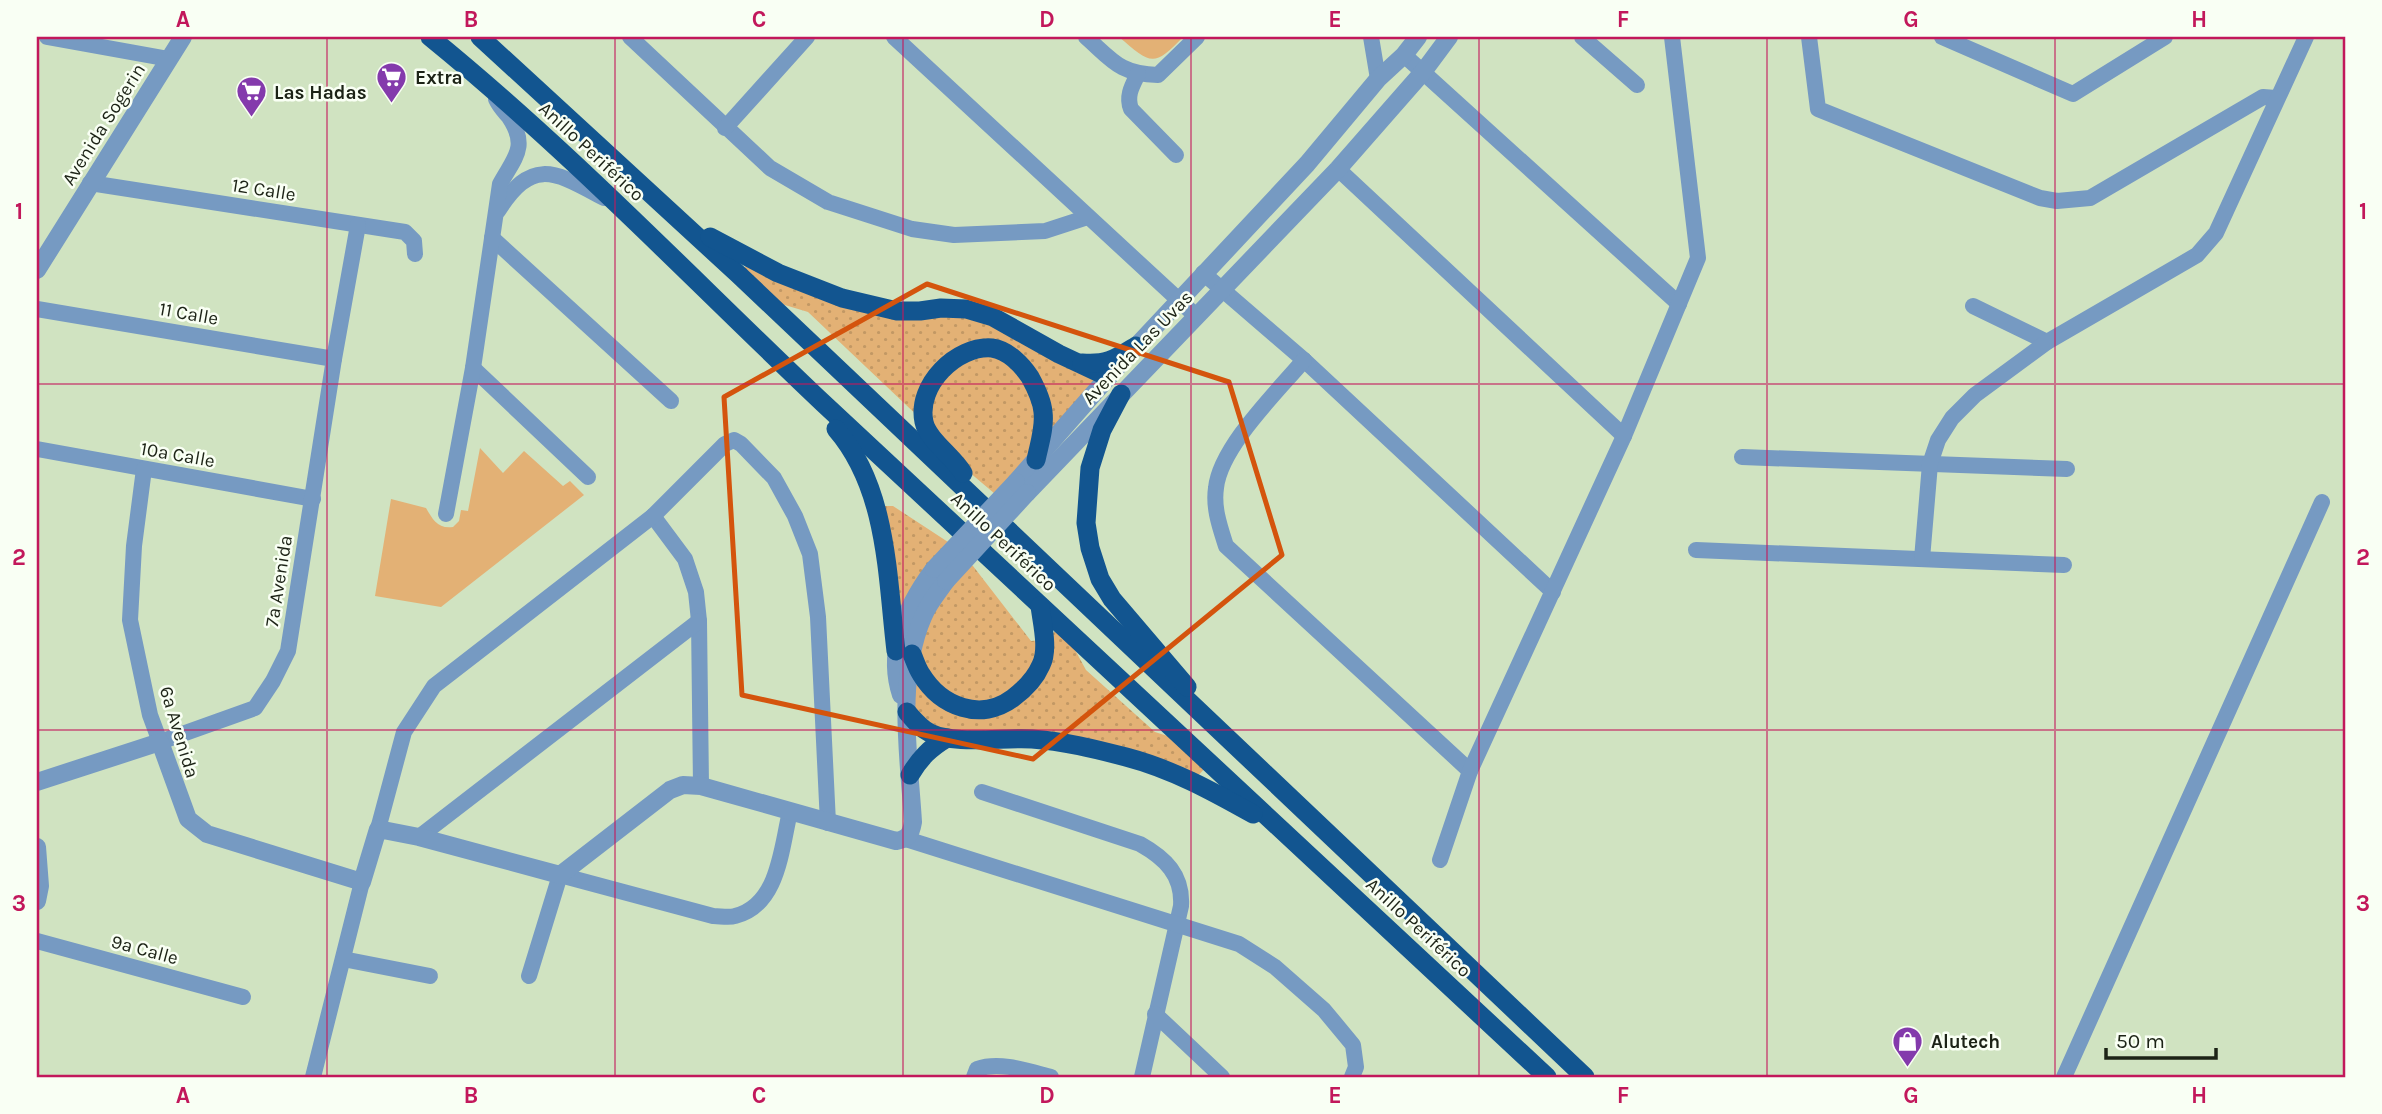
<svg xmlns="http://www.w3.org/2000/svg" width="2382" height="1114" font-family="Karla,sans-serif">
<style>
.grass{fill:url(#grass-dots)}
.park{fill:#e3b175}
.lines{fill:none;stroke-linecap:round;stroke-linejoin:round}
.minor{stroke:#769ac2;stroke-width:16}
.tertiary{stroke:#769ac2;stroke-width:18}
.trunk{stroke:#125590;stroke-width:19}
.tertiary-bridge{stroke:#769ac2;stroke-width:18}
.marked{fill:none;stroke:#d4540d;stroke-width:5;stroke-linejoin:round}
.grid{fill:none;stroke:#c2185b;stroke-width:2;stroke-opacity:0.55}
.labels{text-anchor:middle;stroke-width:5;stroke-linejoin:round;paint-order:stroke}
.poi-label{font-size:19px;font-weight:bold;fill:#1c2316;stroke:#f9fff4;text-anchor:start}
.street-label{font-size:19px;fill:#1c2316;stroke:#f9fff4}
.neatline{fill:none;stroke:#c2185b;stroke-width:2.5}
.grid-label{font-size:23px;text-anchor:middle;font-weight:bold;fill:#c2185b}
</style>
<defs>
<pattern id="grass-dots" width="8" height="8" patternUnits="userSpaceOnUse" patternTransform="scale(1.75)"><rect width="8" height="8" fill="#e3b175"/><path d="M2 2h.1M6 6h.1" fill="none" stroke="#c29864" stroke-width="1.8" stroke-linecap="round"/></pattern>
</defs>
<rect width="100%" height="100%" fill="#d0e3c1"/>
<g class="grass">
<path d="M 752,260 L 842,298 L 966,309 L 1108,377 L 1001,499 L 956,461 L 924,422 L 808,312 L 765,299 L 738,274 Z"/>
<path d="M 875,506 L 893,506 L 948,542 L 973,566 L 1031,641 L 1044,640 L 1062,626 L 1086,670 L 1155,732 L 1186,742 L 1209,764 L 1194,780 L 1031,739 L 917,725 Z"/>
</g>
<g class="park">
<path d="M 1119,37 L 1183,37 C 1153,69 1150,63 1119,37 Z"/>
<path d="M 480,448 L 503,473 L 524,451 L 563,486 L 570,481 L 584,495 L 441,607 L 375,596 L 391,499 L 426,508 C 433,520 438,529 453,527 L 459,521 L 461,510 L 468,511 Z"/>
</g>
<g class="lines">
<g class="minor">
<path d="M 47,37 L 169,59"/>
<path d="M 630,37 L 770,168 L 828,202 L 912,229 L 954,235 L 1045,231 L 1088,217"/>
<path d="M 894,37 L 1196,316"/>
<path d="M 1086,37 C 1113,61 1120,74 1158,75 L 1197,37"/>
<path d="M 1371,37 L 1378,79"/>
<path d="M 1582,37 L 1637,85"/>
<path d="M 1809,37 L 1818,109 L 2040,198 L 2057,201 L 2090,198 L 2263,97 L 2276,98"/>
<path d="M 1942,37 L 2073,94 L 2165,37"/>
<path d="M 1404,55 L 1679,304"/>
<path d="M 1138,74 C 1132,86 1126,96 1131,109 L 1176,155"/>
<path d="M 725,128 L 807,37"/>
<path d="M 1338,169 L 1624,436"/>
<path d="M 90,183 L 405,232 L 414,241 L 415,254"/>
<path d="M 498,211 C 533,156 555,172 604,198"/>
<path d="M 492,238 L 671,401"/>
<path d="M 1203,273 L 1304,360 L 1553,592"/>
<path d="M 1973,306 L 2047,342"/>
<path d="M 37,309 L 334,359"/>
<path d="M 1304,360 C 1278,391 1220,447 1216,488 C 1213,508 1220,527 1226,546 L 1470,771"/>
<path d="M 473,368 L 588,477"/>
<path d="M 37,449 L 313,499"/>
<path d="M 1742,457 L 2067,469"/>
<path d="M 144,469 L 134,546 L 130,620 L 150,715 L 160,742 L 255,708 L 273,681 L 288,651 L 334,359 L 358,225"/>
<path d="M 446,514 L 473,368 L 500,184 C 514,158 529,147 509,117 C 504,111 499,106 496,99"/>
<path d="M 653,516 L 685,559 L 696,592 L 699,621 L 701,786"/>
<path d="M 1696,550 L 2064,565"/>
<path d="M 1922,559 L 1930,464 L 1938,440 L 1952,418 L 1975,395 L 2047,342 L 2197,255 L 2216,233 L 2306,37"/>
<path d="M 982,792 L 1140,844 C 1165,858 1183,875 1181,906 L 1142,1077"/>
<path d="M 378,829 L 404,732 L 434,686 L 653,516 L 725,444 L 734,440 L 741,444 L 774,478 L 795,516 L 810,554 L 818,617 L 828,823"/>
<path d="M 419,837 L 699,621"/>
<path d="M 906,839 L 1239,944 L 1275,967 L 1324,1010 L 1353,1045 L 1356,1067 L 1352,1077"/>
<path d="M 1440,860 L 1470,771 L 1624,436 L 1698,258 L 1672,37"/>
<path d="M 37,941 L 243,997"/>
<path d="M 343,959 L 430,976"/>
<path d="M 529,976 L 560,875 L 713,916 C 720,916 729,918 735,916 C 779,905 781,848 790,812"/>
<path d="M 1155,1014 L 1222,1077"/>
<path d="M 313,1077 L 362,882"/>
<path d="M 974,1077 L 977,1069 C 1000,1061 1028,1071 1051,1077"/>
<path d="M 2064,1077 L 2322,502"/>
</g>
<g class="tertiary">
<path d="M 37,270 L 183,37"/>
<path d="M 1016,482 L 1117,367 L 1307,164 L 1378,79 L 1404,55 L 1418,37"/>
<path d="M 1027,493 L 1338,169 L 1423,72 L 1449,37"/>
<path d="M 901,695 C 886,650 907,605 934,569"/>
<path d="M 37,782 L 160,742 L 188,819 L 207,834 L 362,882 L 378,829 L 419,837 L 560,875 L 670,790 L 683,785 L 701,786 L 896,841 C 908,839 911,834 913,822 C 909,756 896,680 923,617 C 928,604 938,592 946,581"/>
<path d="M 37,847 L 40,886 L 37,901"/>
</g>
<g class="trunk">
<path d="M 430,37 C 569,150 693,280 823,403 C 1064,628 1305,853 1547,1077"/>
<path d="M 480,37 L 738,274 L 1585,1077"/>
<path d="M 710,237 L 778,273 L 842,298 L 897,311 L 920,311 L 941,308 L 966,309 L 993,317 L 1059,354 L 1108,377"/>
<path d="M 1082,363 C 1107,365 1115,359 1136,346"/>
<path d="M 1121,394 L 1102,430 L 1090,468 L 1086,523 L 1090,548 L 1100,579 L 1112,599 L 1187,687"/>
<path d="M 836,429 C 888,489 887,577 896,651"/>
<path d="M 963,473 C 953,456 928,440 924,422 C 916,385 957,345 992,348 C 1008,350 1022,365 1030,377 C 1036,388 1042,400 1043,412 C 1045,428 1039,445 1036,460"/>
<path d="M 912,654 C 915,661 917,668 921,674 C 941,707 981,722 1013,698 C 1025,689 1035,679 1041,665 C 1049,649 1042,623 1040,606"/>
<path d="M 907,712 C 914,720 920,728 930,733 C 954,745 1004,737 1032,739 C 1063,741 1095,749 1126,757 C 1172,769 1212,791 1253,814"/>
<path d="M 910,775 C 920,758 930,748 947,738"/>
</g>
<g class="tertiary-bridge">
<path d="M 934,569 L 1016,482"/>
<path d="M 946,581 L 1027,493"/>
</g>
</g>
<path class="marked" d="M 927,284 L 1229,382 L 1282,555 L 1033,759 L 742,695 L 724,397 Z"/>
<path class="grid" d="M 327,37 L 327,1077M 615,37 L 615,1077M 903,37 L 903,1077M 1191,37 L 1191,1077M 1479,37 L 1479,1077M 1767,37 L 1767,1077M 2055,37 L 2055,1077M 37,384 L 2345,384M 37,730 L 2345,730"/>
<defs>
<symbol id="supermarket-pin" viewBox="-11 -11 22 30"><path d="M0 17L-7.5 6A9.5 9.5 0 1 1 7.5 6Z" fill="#843aac" stroke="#f9fff4"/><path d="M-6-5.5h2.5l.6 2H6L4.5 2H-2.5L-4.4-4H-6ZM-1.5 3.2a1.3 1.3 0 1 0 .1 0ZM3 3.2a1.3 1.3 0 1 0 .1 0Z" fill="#fff"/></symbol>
<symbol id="shop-pin" viewBox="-11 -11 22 30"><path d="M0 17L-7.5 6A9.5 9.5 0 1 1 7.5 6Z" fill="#843aac" stroke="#f9fff4"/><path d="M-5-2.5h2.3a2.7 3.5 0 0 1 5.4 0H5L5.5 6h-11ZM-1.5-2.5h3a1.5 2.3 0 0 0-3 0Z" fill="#fff"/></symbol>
</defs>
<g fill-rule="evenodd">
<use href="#supermarket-pin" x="374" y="60" width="35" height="47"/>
<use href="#supermarket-pin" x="234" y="74" width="35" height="47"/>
<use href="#shop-pin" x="1890" y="1024" width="35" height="47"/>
</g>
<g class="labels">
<g class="poi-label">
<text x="415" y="84">Extra</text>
<text x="274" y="99">Las Hadas</text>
<text x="1931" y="1048">Alutech</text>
</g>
<g class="street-label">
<text transform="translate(103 124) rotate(-58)" y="7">Avenida Sogerin</text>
<text transform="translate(592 151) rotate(43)" y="7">Anillo Periférico</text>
<text transform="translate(264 189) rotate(9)" y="7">12 Calle</text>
<text transform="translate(189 313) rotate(10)" y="7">11 Calle</text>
<text transform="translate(1137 347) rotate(-46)" y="7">Avenida Las Uvas</text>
<text transform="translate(178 454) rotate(10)" y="7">10a Calle</text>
<text transform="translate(1004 541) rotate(43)" y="7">Anillo Periférico</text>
<text transform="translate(278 581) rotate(-81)" y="7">7a Avenida</text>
<text transform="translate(180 732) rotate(73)" y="7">6a Avenida</text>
<text transform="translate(1419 927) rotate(43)" y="7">Anillo Periférico</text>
<text transform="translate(145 949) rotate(15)" y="7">9a Calle</text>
</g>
</g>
<rect width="2382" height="1114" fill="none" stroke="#f9fff4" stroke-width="77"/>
<path d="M2106 1048v10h110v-10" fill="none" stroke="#1c2316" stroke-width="3.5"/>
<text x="2116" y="1048" font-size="21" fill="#1c2316" stroke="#f9fff4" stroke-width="5" paint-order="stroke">50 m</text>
<rect x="38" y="38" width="2306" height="1038" class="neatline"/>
<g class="grid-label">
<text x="183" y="27">A</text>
<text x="471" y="27">B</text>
<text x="759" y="27">C</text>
<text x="1047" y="27">D</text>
<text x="1335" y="27">E</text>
<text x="1623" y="27">F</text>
<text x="1911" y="27">G</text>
<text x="2199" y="27">H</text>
<text x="19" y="219">1</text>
<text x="2363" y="219">1</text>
<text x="19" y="565">2</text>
<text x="2363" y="565">2</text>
<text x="19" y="911">3</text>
<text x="2363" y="911">3</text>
<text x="183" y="1103">A</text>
<text x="471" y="1103">B</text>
<text x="759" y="1103">C</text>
<text x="1047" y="1103">D</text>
<text x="1335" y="1103">E</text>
<text x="1623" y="1103">F</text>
<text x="1911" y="1103">G</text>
<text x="2199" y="1103">H</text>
</g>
</svg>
